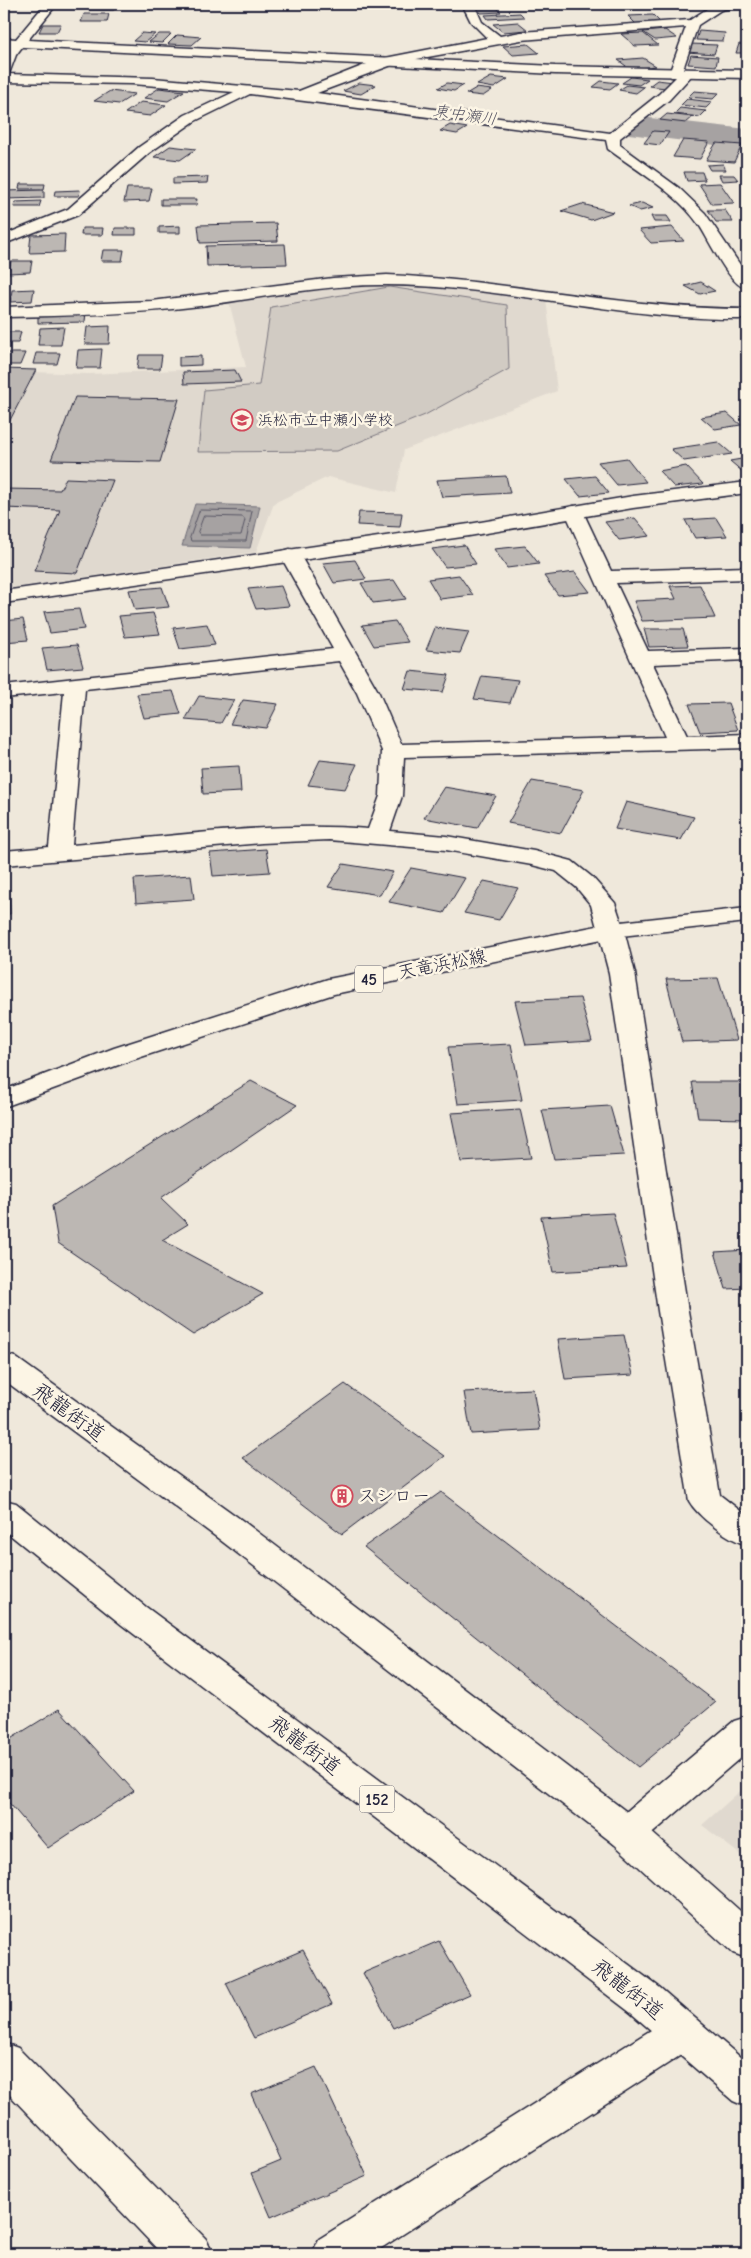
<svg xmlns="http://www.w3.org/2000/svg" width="751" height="2258" font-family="'Comic Neue','Klee One',sans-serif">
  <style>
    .built { fill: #e0d9cf }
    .green { fill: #d1cbc3; stroke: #7a767f }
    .water { fill: #a6a2a2; stroke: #716f79 }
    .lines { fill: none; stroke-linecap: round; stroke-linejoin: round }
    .shore { stroke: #575564; stroke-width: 1 }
    .river { fill: #a6a2a2; fill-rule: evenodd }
    .building { fill: #bcb7b3; stroke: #22223b }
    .minor-casing { stroke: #22223b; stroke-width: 3 }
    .tertiary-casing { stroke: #22223b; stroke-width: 3 }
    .primary-casing { stroke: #22223b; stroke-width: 3 }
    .trunk-casing { stroke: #22223b; stroke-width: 3 }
    .minor { fill: #fcf5e5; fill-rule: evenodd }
    .tertiary { fill: #fcf5e5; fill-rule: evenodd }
    .primary { fill: #fcf5e5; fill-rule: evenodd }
    .trunk { fill: #fcf5e5; fill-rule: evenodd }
    .labels { text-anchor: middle; stroke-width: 5; stroke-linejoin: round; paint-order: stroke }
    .far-poi-label { font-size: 15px; fill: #22223b; stroke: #fcf5e5; text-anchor: start }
    .far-water-label { font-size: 16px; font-style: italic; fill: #575564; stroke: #fcf5e5 }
    .shield { fill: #fcf5e5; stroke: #63616e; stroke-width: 1 }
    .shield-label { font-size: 16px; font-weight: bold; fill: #22223b }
    .street-label { font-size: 18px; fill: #22223b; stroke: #fcf5e5 }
    .poi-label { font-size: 18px; fill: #22223b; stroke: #fcf5e5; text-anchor: start }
    .near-street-label { font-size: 21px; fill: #22223b; stroke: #fcf5e5 }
  </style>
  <rect width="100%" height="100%" fill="#efe8db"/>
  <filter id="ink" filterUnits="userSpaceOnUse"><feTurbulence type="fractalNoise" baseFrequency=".02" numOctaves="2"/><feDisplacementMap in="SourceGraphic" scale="10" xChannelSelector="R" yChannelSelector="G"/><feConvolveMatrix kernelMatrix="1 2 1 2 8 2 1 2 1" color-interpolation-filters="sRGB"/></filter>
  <g filter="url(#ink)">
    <path class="built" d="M400 285 465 287 546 299 557 391 404 450 396 493 328 477 274 503 256 552 4 589V371L89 374 246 367 229 302 350 286Z
      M747 1785V1860L702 1825Z"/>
    <path class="green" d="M389 287 507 305 509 369 425 415 337 451 198 452 204 390 259 385 271 307Z"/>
    <path class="water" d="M195 504 260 506 250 548 182 546Z"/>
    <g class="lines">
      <path class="shore" d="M200 510 252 511 246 541H191L190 538Z
        M204 516 243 517 245 520 241 535H200L198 532Z"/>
      <path class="river" d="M641 117 747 129V149L629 134 624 127 629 120Z"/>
    </g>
    <path class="building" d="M90 4H116L114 10H88Z
      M495 6 501 12 481 13 476 7Z
      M520 13 524 17 488 19 485 15Z
      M84 14H109L107 22H81Z
      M653 15 661 23 636 24 628 16Z
      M518 22 528 30 503 32 493 24Z
      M43 24H61L57 32H39Z
      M665 30 677 38 655 40 643 32Z
      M699 31 725 33 723 41 696 40Z
      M142 33 155 34 145 42 133 41Z
      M643 33 658 45 635 46 621 34Z
      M159 34H171L162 43 149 42Z
      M177 35 201 37 192 45 168 44Z
      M528 44 539 53 513 55 503 46Z
      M690 44 717 45 714 54 687 52Z
      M739 44 747 45V53H736Z
      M691 55 718 57 716 66 688 64Z
      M643 58 656 66 630 69 618 60Z
      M491 77 508 79 494 88 477 85Z
      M631 77 648 79 639 85 622 83Z
      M657 80 674 82 665 88 649 86Z
      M601 81 618 83 610 89 593 87Z
      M359 83 376 85 361 94 343 91Z
      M447 83 464 85 454 91 438 88Z
      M627 85 644 87 636 93 619 90Z
      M159 88 184 91 168 101 144 98Z
      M476 88 492 90 483 96 466 94Z
      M110 91 135 94 119 104 94 101Z
      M694 91 719 93 713 99 688 97Z
      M687 99 712 102 706 108 681 105Z
      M141 102 166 105 150 116 125 113Z
      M680 108 706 111 700 117 674 114Z
      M667 114 693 117 686 123 660 120Z
      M450 125 467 128 457 134 440 131Z
      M653 131 669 132 660 145 644 143Z
      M683 140 709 142 700 159 673 157Z
      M716 143 742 145 734 162 706 160Z
      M170 146 196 149 180 160 154 157Z
      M723 164 726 170H710L707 165Z
      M684 172H702L705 180 687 181Z
      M719 175H734L738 180 722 181Z
      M208 177 207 183 173 184V178Z
      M720 183 734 203 712 204 699 184Z
      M20 184H45L44 189H19Z
      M127 188H152L149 201 124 202Z
      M44 190V198L4 199V191Z
      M80 190 79 196H54L55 191Z
      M161 199H197L196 205H161Z
      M41 201 39 207H14L15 202Z
      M642 203 653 208 640 211 629 206Z
      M582 204 613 212 591 220 561 211Z
      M708 210H725L733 222H716Z
      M651 216H667L671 222H654Z
      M276 223 278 241 200 243 198 225Z
      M180 226V233H159V227Z
      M672 227 684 241 651 243 639 230Z
      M82 228H103L102 235H81Z
      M115 228H136V235H114Z
      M65 234 64 252 29 253 31 235Z
      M285 244 287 264 207 266 206 246Z
      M103 250H124L122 261H101Z
      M11 261H32L30 272 8 273Z
      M701 282 715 291 700 294 685 286Z
      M34 289 32 301 10 302 12 290Z
      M86 312 85 322 38 323V313Z
      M110 326 109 344H85L87 327Z
      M64 327 61 345H38L40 328Z
      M4 332H21L18 343H4Z
      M102 349 100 368H76L78 350Z
      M4 353H25L20 365H4Z
      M36 353H60L57 364H33Z
      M139 355H162L160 369H137Z
      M201 356V365L179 366V357Z
      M4 369 36 370 8 424H4Z
      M235 370 241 382 184 384 183 372Z
      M75 397 179 399 160 462 51 460Z
      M727 413 741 425 715 429 701 417Z
      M718 442 732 454 684 461 671 449Z
      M627 458 646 482 617 485 598 462Z
      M747 458V473H744L730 461Z
      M686 466 703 484 674 487 659 471Z
      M506 476 510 493 442 497 437 480Z
      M595 476 609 493 580 496 566 479Z
      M66 478 113 480 77 573 34 571 60 510 4 508V489L60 490Z
      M359 512 402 513 400 527 357 525Z
      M635 518 650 536 619 540 605 522Z
      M716 518 727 536 695 538 685 520Z
      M464 545 476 564 445 567 432 549Z
      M525 546 539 564 507 568 494 549Z
      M355 560 366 579 334 583 323 563Z
      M575 572 590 592 558 595 544 576Z
      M459 575 473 595 440 599 428 579Z
      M394 580 406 599 373 603 361 583Z
      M700 585 715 618 642 621 634 601 676 599 670 586Z
      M281 586 289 606 256 609 248 589Z
      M162 587 169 607 135 610 129 590Z
      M79 609 84 629 50 633 44 612Z
      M153 613 160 634 125 637 119 616Z
      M23 619 28 640 4 642V621Z
      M395 621 408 642 374 646 362 625Z
      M207 624 215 645 180 649 173 628Z
      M435 628 469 632 460 653 426 650Z
      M644 629H683L688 646 649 647Z
      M77 645 83 667 47 670 42 648Z
      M410 671 449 675 443 692 404 689Z
      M482 676 518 680 510 703 474 699Z
      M173 691 181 714 144 718 137 694Z
      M199 696 234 700 221 723 185 720Z
      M243 700 278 704 266 728 230 724Z
      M728 703 738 730 700 732 689 704Z
      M320 760 357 764 345 789 308 785Z
      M239 766 241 792 203 794 201 768Z
      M532 781 584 790 561 833 508 823Z
      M444 787 496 796 477 828 424 818Z
      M626 802 694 817 681 840 615 829Z
      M266 849 270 872 213 876 210 853Z
      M343 864 393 872 380 895 328 887Z
      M411 868 465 878 444 913 389 902Z
      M191 875 194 899 136 903 134 879Z
      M484 881 518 888 499 920 464 913Z
      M9 890 10 914H4V891Z
      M718 978 737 1040 682 1042 666 979Z
      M580 998 592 1041 526 1045 515 1001Z
      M511 1044 522 1100 458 1104 448 1047Z
      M251 1081 297 1105 161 1198 188 1224 162 1240 263 1294 193 1335 58 1243 52 1206Z
      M692 1082H743L747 1119 698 1118Z
      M610 1106 624 1155 554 1159 542 1110Z
      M520 1109 531 1158 461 1162 451 1113Z
      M613 1213 627 1268 553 1272 541 1217Z
      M747 1250V1288L726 1289 715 1252Z
      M624 1335 633 1375 565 1379 558 1339Z
      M345 1384 445 1456 342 1534 243 1458Z
      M533 1389 540 1430 471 1434 464 1392Z
      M441 1492 716 1702 638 1767 364 1547Z
      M59 1709 134 1791 48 1848 4 1797V1743Z
      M439 1941 470 1994 393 2028 363 1973Z
      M303 1950 332 2004 254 2038 226 1983Z
      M316 2067 367 2176 271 2217 252 2173 281 2161 251 2094Z"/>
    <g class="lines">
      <g class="minor-casing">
        <path id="minor" d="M462 4H474L482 22 500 36 521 32 690 20 713 5 739 4 737 6 721 10 698 25 682 72 687 70 693 74 669 100 620 138V145L679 188 705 213 747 275V289C729 285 710 241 699 225 677 193 639 172 608 149L606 140 250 94 195 121 149 153 78 215 4 244V235L68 209 139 147 185 115 234 92 132 84 4 82C4 67 0 44 19 39L25 43 16 55 10 71 6 74 153 78 299 91 380 59 487 38 471 22ZM686 27 669 74 671 77H676L659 94 610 133 317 93 400 62 521 40Z
          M387 275C508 280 626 309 747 309V319C626 321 508 286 387 285 324 284 262 298 200 306 135 314 69 316 4 317V307L152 301 333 278Z
          M574 506 581 508 583 512 611 571 747 567V579L616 583 648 651 747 648V660L653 664 687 736 747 734V748L404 757 402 796 390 831 446 836 534 851 572 861 592 877 615 903 624 930 635 973 688 1311 720 1495 747 1516V1545C729 1540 698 1517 689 1501L658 1311 609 973 591 905 576 887 556 871 532 865 446 850 329 840 262 843 4 865V851L49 847 64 692 4 698V686L333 649 280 555 283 551 290 549 297 551 300 555 379 693 401 744 665 737 565 512 567 508ZM339 661 357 693 382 751 380 796 368 829C271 821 169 837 72 845L85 689Z
          M747 1717V1752L640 1844 627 1849 614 1844 608 1833 614 1822 734 1721Z
          M681 2015 695 2020 701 2033 695 2046 372 2254H312L319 2239 667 2020Z
          M4 2043 18 2048 206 2239 213 2254H162L4 2089Z"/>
      </g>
      <g class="tertiary-casing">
        <path id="tertiary" d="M45 4H57L28 40 555 66 747 70V78L555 74 4 46V38L16 39Z
          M747 482V493L633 508 469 536 4 603V591L469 524 633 496Z"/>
      </g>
      <g class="primary-casing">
        <path id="primary" d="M747 908V922L612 937 334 994 132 1060 4 1107V1090L114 1048 328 979 612 923Z"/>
      </g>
      <g class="trunk-casing">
        <path id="trunk" d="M4 1354 15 1357 243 1521 640 1822 747 1917V1958L733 1953 614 1844 219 1539 4 1380Z
          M4 1500 16 1503 146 1607 659 1987 747 2063V2107L733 2101 631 2013 122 1625 4 1530Z"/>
      </g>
      <use href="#minor" class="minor"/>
      <use href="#tertiary" class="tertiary"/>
      <use href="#primary" class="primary"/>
      <use href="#trunk" class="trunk"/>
    </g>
  </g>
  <defs>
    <g id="school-ring" transform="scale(1.125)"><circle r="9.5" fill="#fcf5e5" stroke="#d1495b" stroke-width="1.5"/><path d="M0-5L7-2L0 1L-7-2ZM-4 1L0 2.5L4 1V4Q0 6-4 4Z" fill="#d1495b"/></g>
    <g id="building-ring" transform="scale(1.125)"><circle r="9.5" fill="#fcf5e5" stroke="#d1495b" stroke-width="1.5"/><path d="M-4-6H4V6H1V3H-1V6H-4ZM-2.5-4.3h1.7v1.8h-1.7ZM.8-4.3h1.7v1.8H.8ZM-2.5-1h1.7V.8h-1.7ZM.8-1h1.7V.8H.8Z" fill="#d1495b"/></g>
  </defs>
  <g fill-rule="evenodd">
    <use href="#school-ring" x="242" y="420"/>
    <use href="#building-ring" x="342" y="1496"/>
  </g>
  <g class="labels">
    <g class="far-poi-label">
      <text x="258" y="425">浜松市立中瀬小学校</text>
    </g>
    <g class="far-water-label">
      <text transform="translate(465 114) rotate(8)" y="6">東中瀬川</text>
    </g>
    <g class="shield">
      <rect x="355" y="965.5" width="28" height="27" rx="4"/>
      <rect x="359.5" y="1785.5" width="35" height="27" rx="4"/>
    </g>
    <g class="shield-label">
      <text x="369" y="985">45</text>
      <text x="377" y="1805">152</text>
    </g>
    <g class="street-label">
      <text transform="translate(442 964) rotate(-11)" y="6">天竜浜松線</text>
    </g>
    <g class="poi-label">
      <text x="358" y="1502">スシロー</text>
    </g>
    <g class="near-street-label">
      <text transform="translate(69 1412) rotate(36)" y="7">飛龍街道</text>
      <text transform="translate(305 1745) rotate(37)" y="7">飛龍街道</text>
      <text transform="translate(628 1989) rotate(38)" y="7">飛龍街道</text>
    </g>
  </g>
  <rect width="751" height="2258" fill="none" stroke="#fcf5e5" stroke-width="20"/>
  <rect x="10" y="10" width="731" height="2238" fill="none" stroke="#22223b" stroke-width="2" filter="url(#ink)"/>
</svg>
